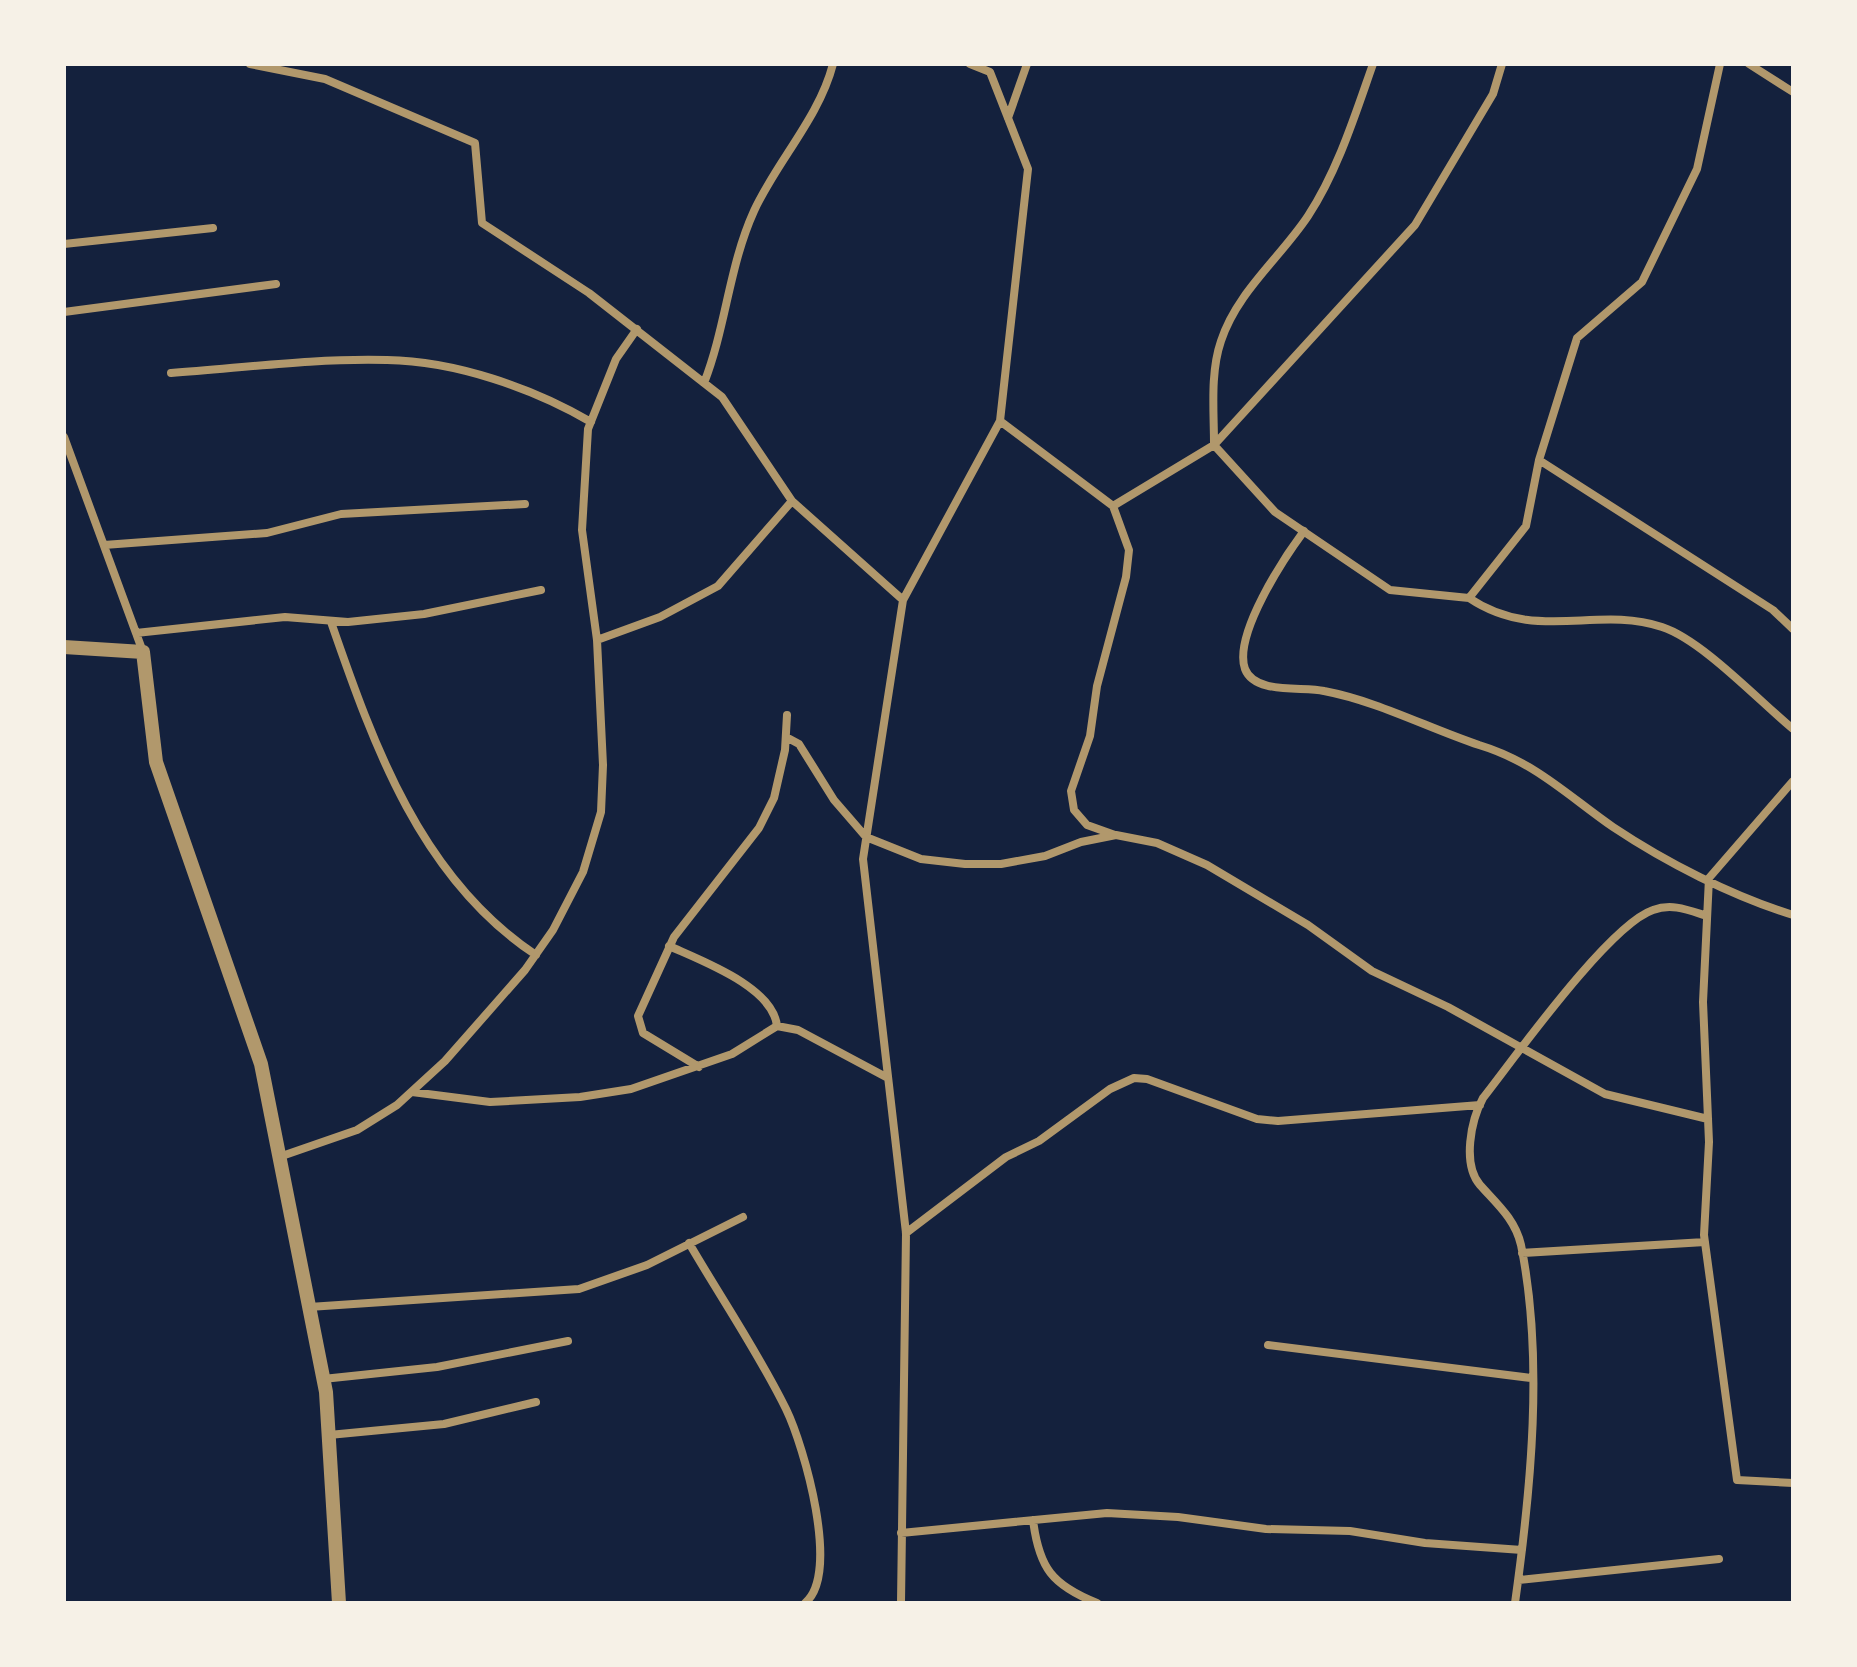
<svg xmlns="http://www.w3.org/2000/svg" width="1857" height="1667" font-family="Montserrat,sans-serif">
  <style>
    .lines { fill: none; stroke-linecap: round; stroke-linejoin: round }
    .minor { stroke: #b1986c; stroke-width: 8 }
    .tertiary { stroke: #b1986c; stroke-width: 14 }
  </style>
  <rect width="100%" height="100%" fill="#14213d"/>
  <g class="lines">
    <path class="minor" d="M250 64 325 79 475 143 482 223 589 293 722 397 792 501 903 600
      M970 64 990 72 1028 169 1000 421 1113 506 1214 445 1275 512 1390 590 1469 598 1526 526 1539 460 1773 610 1793 629
      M1749 64 1793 92
      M1008 118 1027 64
      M64 244 213 228
      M64 312 276 284
      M171 373C242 368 315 358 387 360 455 361 533 388 591 422
      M704 383C726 327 729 266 754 211 777 161 819 118 833 64
      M64 437 143 652
      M1214 444C1214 411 1210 373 1221 341 1237 292 1280 258 1308 216 1338 170 1355 115 1373 64
      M1214 445 1415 225 1493 94 1502 64
      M1539 460 1577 338 1642 282 1697 169 1720 64
      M1113 506 1129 550 1126 577 1097 686 1090 736 1071 791 1074 810 1087 825 1115 835
      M1304 531C1284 558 1233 635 1245 669 1255 695 1303 686 1324 691 1377 701 1428 728 1479 745 1535 762 1567 795 1613 827 1667 863 1732 896 1793 915
      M104 545 267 533 341 514 525 504
      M1469 598C1536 643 1596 605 1662 627 1702 640 1759 701 1793 729
      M331 622C374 746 421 879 536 955
      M136 633 285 617 348 622 424 614 541 590
      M597 640 660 617 718 586 792 501
      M786 737 799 744 834 800 866 837 921 859 965 864H1001L1045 856 1081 842 1116 835 1157 843 1207 865 1308 925 1372 971 1448 1007 1605 1094 1708 1119
      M1793 781 1709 878 1703 1002 1709 1142 1704 1235 1737 1480 1793 1483
      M669 946C702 961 773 987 777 1026
      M699 1067 643 1033 638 1016 674 937 759 828 774 798 785 750 787 715
      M412 1092 490 1102 580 1097 631 1089 732 1054 777 1026 798 1030 886 1077
      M279 1157 357 1130 397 1105 445 1061 525 970 553 930 583 872 601 812 603 765 597 640 582 530 588 429 616 359 637 329
      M906 1233 1006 1157 1039 1141 1110 1089 1134 1078 1147 1079 1257 1119 1278 1121 1480 1105
      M689 1243C721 1298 758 1352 786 1409 804 1446 841 1574 805 1603
      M1522 1253 1705 1242
      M309 1307 579 1289 647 1265 743 1217
      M1268 1345 1531 1378
      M323 1379 437 1367 568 1341
      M329 1435 444 1424 536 1402
      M1033 1520C1039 1568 1052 1585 1097 1603
      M901 1533 1107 1513 1178 1517 1266 1529 1350 1531 1425 1543 1522 1550
      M1519 1580 1719 1559
      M901 1603 906 1233 863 859 903 600 1000 421
      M1515 1603C1531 1489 1544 1358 1521 1245 1515 1219 1497 1204 1480 1185 1462 1164 1471 1120 1483 1098 1516 1056 1609 925 1653 910 1672 903 1688 910 1707 916"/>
    <path class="tertiary" d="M64 647 143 652 156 762 261 1064 326 1392 339 1603"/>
  </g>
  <rect width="1857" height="1667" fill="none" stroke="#f6f1e7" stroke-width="132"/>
</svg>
